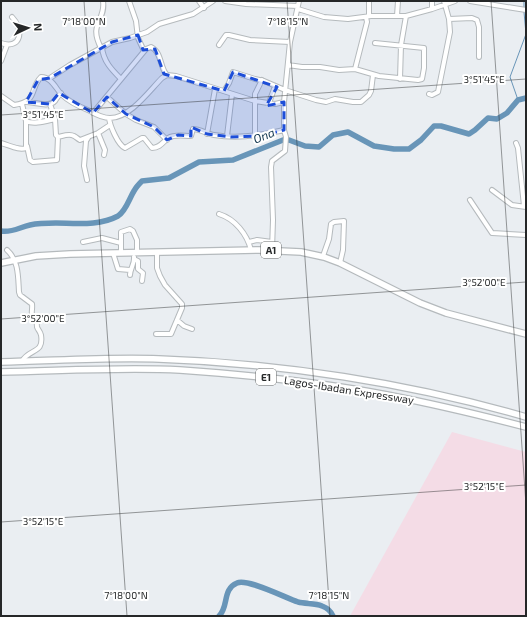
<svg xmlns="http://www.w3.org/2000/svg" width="527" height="617" font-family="'Exo 2',sans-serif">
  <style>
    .industrial { fill: #f4dce6 }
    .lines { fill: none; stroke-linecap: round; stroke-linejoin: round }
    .stream { stroke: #6895b8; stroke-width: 1 }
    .river { stroke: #6895b8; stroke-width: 5.5 }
    .minor-casing { stroke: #b5babd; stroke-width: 6 }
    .highway-casing { stroke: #b5babd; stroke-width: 8 }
    .minor { stroke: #fff; stroke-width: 4 }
    .highway { stroke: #fff; stroke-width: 5.5 }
    .marked { fill: #1d4ed8; fill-opacity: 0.2; stroke: #1d4ed8; stroke-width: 3; stroke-dasharray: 8 5; stroke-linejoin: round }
    .ticks { fill: none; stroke: #252728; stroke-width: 1; stroke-opacity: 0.45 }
    .labels { text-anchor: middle; stroke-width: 4; stroke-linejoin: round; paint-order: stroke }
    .shield { fill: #fff; stroke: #666868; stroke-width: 1 }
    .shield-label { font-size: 10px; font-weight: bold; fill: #252728 }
    .street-label { font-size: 11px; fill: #252728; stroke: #fff }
    .water-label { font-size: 12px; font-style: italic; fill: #11364f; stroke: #fff }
    .ticks-label { font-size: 10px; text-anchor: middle; fill: #252728; stroke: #fff; stroke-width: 4; stroke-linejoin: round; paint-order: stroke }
  </style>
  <rect width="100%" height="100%" fill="#eaeef2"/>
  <path class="industrial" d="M452 432 526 452V616H350Z"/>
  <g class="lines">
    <path class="stream" d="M524 1V8
      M518 100 510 77 526 34 524 12"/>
    <path class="river" d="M1 231C12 233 20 227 30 225 59 219 92 230 118 216 126 211 129 199 134 191 136 187 139 184 142 181L169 178 199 162 233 160 283 140H289L305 146 319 147 333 135 348 132 374 146 394 149H409L421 140 434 126H441L469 134 475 130 488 118 497 119 507 113 518 100 526 98
      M219 616C229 607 222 589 237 583 247 578 286 598 298 602 306 604 315 603 322 606 327 608 331 611 333 616"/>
    <g class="minor-casing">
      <path id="minor" d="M129 1 136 21 138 38 144 51
        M199 1 204 8
        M225 1 246 4 298 6
        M432 1V9
        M470 1 526 10
        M298 9 324 17 348 19 371 16H406L432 9 455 1
        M369 16V1
        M397 16 398 1
        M449 19 472 18 477 20 479 27V57
        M1 43C22 50 24 29 12 17
        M219 45 226 35H229L250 40 290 42
        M102 47C103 61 112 70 121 79
        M101 48C88 23 106 21 103 1
        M1 61 7 45
        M288 65 302 67H320L339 70 355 69 379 76 418 80 422 79 424 68V48L375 43
        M355 69 367 22 366 17
        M50 78 70 65 112 42 130 38 147 32 159 24 193 14 213 1
        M400 79 401 45 406 16
        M224 91 229 83 233 72 255 79 264 81 285 90 316 100 326 102 335 99 353 102H361L369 95 371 91 373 75
        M429 94 432 95 438 92 450 32 449 19 444 1
        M1 96 14 105C39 101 29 89 41 77 51 77 55 87 61 94 69 102 80 107 90 111 95 114 104 118 110 118 130 118 149 91 162 78L167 75 176 76 255 101 275 104 284 102 290 42 299 1
        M107 97 126 114 136 120 154 127 167 140
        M26 102C34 102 49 108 55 101 57 98 58 96 61 93
        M269 103 274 89 277 87
        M93 113 146 49 151 47C162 52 160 69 167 75
        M109 118C110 126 118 145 125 148L142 138H144L152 148C160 148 163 142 168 138 175 134 183 136 191 136L193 129C200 129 207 134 214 135 238 139 260 136 284 130L286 137 285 151 272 161 271 167 273 220 272 250
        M26 121C34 125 46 121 55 119
        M284 130V102
        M98 133 105 150 104 155
        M207 134 215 89
        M227 136 232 94
        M255 136V94L262 80
        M58 137C63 136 69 133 74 136 76 137 78 139 80 140L98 133 110 125
        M1 143C9 145 19 151 26 148V121L22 104
        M516 143 518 148 524 206
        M27 146 30 160 33 162 57 160 58 137 56 135 55 119 50 104
        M87 180 84 166 86 141 88 138
        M492 190 512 205 526 207
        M470 200 492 233 526 235
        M219 214C235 219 247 234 251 250
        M83 242 102 238 121 243
        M249 242 257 240 272 242
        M7 250C19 261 18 277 19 292L20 295 32 304C33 311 29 315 36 320 37 322 37 324 37 327 38 330 40 331 41 335 44 354 30 348 22 361
        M113 253 118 269 130 270
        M121 253V232L130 229 133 231 137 240V252
        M323 256 329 239 331 224 334 222 344 221 343 250 340 263
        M134 259 138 261V269L143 273 142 281
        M130 275C130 269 135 263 134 257
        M177 320 184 326 192 329
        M156 334H171L182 308V304L165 285 160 276 157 268V252"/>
    </g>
    <g class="highway-casing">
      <path id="highway" d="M1 263 36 256 70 254 259 250 301 252 324 257 340 263 420 303 446 313 526 334
        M1 362C53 361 106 357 159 359 280 363 409 383 526 417
        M1 372C60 371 120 367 180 370 249 375 319 382 387 395 434 404 480 415 526 427"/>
    </g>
    <use href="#minor" class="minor"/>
    <use href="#highway" class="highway"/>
  </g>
  <path class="marked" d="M138 35 143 50 155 49 164 74 224 91 233 72 277 87 266 106 284 102V130L261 136 231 137 207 134 191 127V136L178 135 167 140 154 127 126 114 107 97 93 113 59 93 50 104 26 102 38 80 50 78 112 42Z"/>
  <path class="ticks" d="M84 1 127 616M287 1 330 616M491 1 526 505M1 115 526 79M1 319 526 282M1 522 526 485"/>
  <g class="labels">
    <g class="shield">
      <rect x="261" y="242" width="20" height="16" rx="3"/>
      <rect x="256" y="369" width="20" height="16" rx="3"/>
    </g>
    <g class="shield-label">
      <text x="271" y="254">A1</text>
      <text x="266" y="381">E1</text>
    </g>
    <g class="street-label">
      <text transform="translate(349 390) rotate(9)" y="4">Lagos-Ibadan Expressway</text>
    </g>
    <g class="water-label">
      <text transform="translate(264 136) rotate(-21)" y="4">Ona</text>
    </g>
  </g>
  <g class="ticks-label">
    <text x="84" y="25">7°18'00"N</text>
    <text x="288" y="25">7°18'15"N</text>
    <text x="484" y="83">3°51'45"E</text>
    <text x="43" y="118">3°51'45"E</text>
    <text x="484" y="286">3°52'00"E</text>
    <text x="43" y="322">3°52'00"E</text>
    <text x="484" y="490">3°52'15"E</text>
    <text x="43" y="525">3°52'15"E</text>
    <text x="126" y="599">7°18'00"N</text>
    <text x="329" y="599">7°18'15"N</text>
  </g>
  <rect width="527" height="617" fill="none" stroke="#252728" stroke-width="4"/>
  <g transform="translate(28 28) rotate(86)" stroke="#ffffff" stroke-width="3" paint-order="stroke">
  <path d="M0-3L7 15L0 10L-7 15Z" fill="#252728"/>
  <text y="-6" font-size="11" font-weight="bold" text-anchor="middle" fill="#252728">N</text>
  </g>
</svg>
